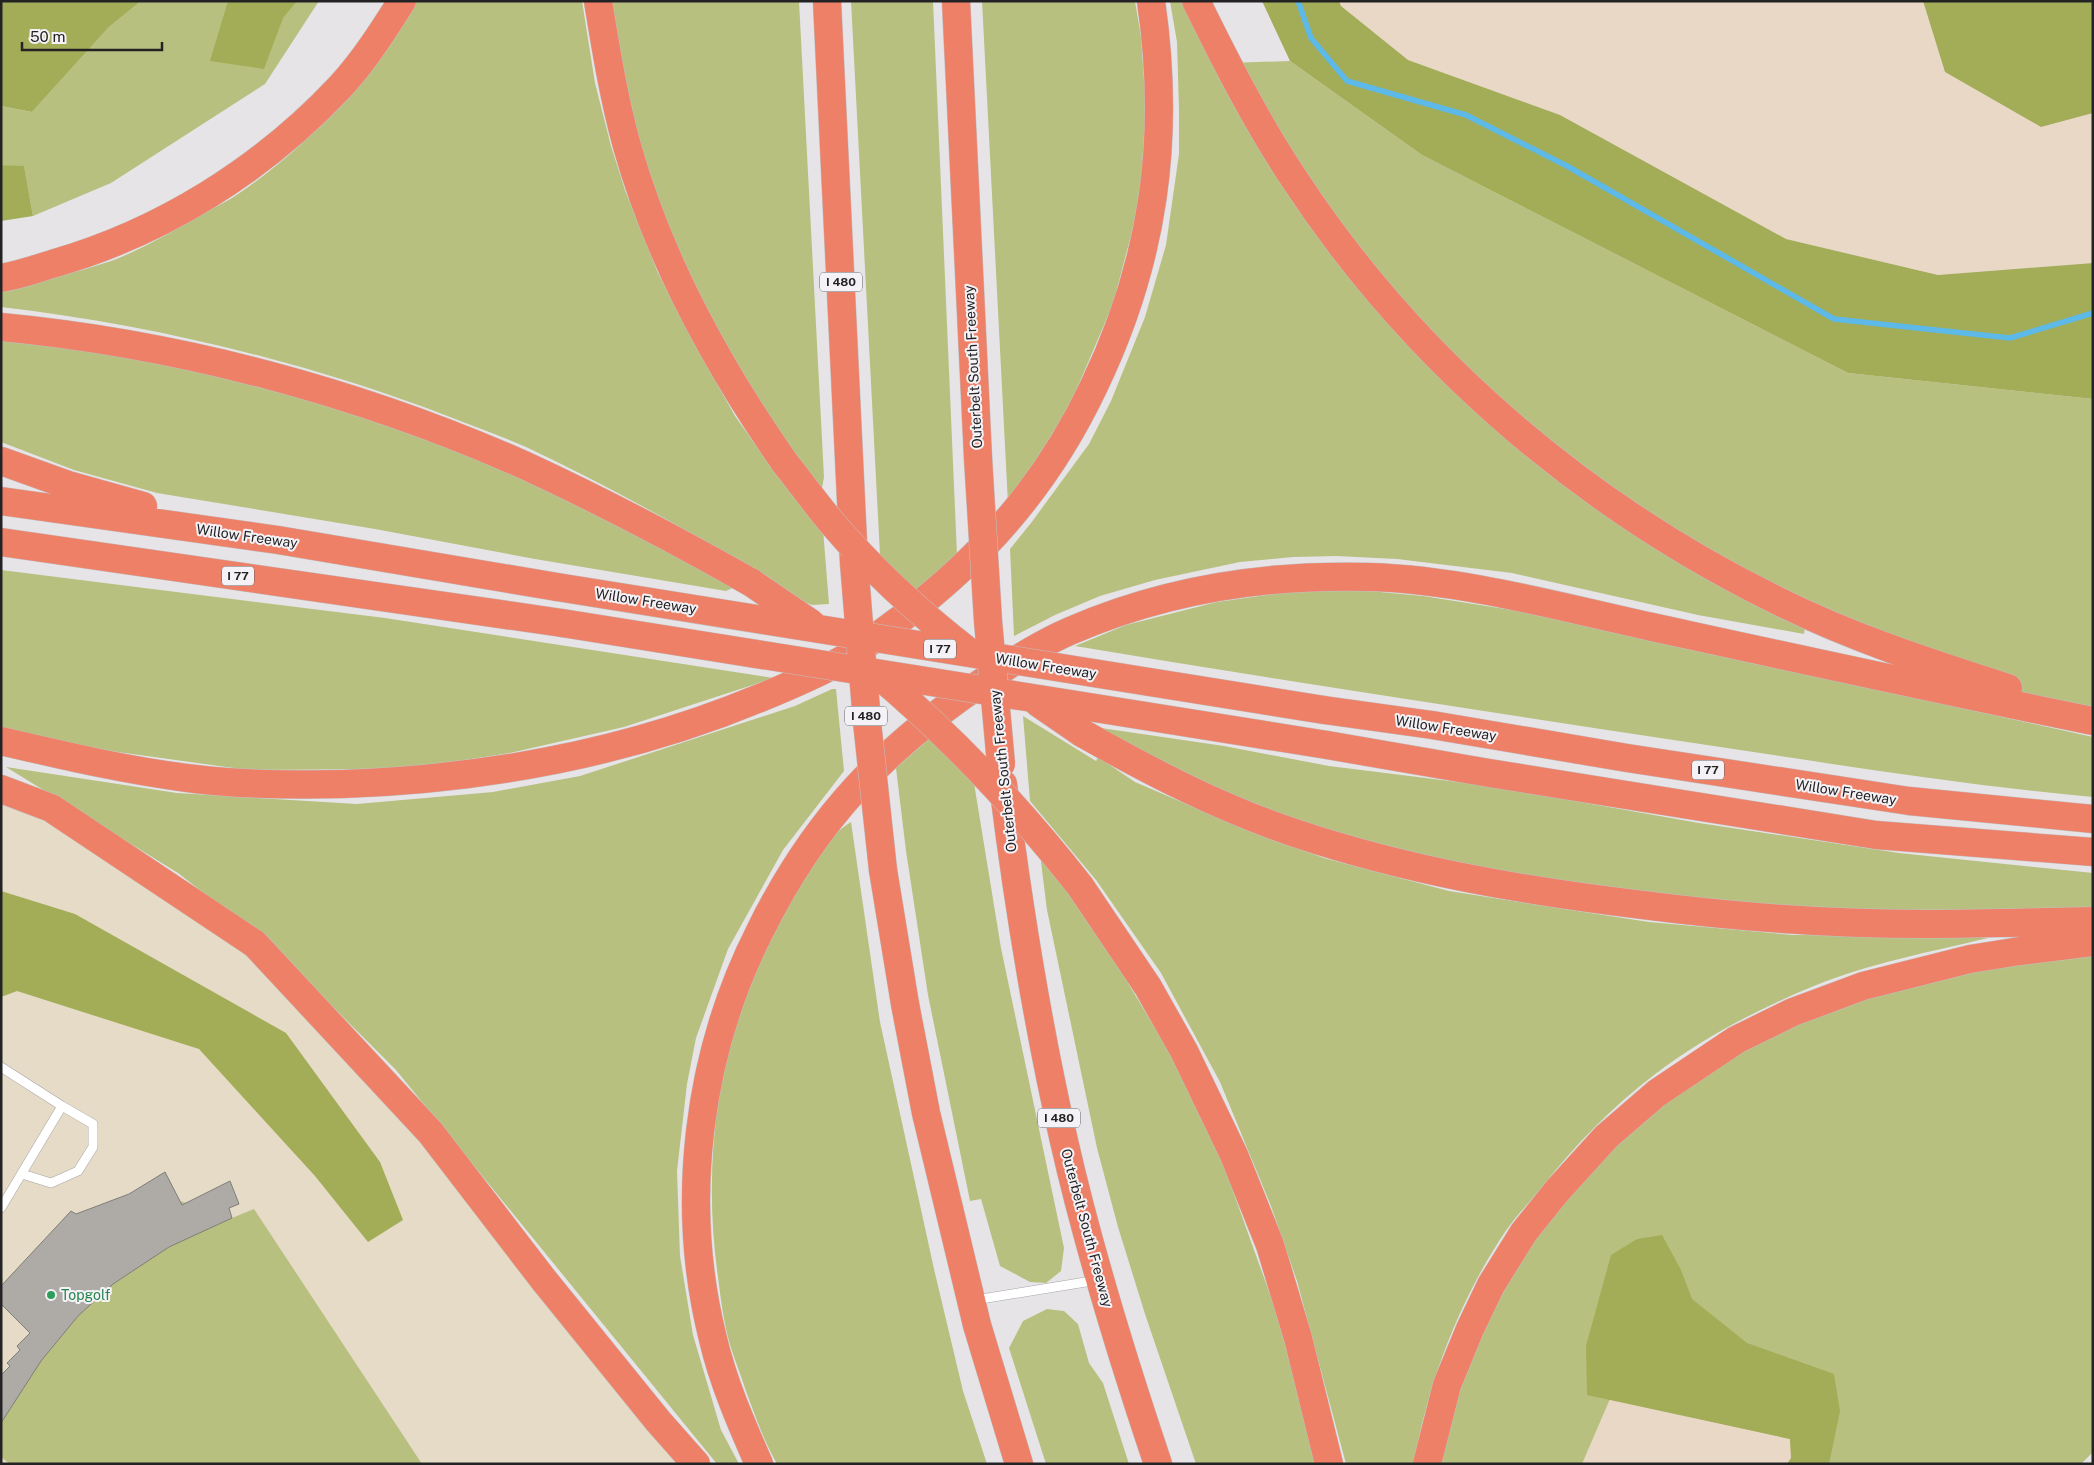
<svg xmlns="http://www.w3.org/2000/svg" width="2094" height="1465" font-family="'Public Sans',sans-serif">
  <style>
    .commercial { fill: #e5dbc6 }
    .industrial { fill: #ead8c7 }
    .green { fill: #b8c07f }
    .forest { fill: #a3ac56 }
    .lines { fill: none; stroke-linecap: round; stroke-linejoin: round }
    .stream { stroke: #5db9e8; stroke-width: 5.5 }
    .building { fill: #aeaba7; stroke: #807e7a }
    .lane-casing { stroke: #a6a4a8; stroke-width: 10 }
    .highway-casing { stroke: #c2c1c2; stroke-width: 29 }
    .lane { stroke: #fff; stroke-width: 9 }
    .highway { stroke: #ef8068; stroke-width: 28 }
    .highway-bridge-casing { stroke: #c2c1c2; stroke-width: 29; stroke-linecap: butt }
    .highway-bridge { stroke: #ef8068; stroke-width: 28 }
    .leisure-dot { fill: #2e9e5b; stroke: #f4f2f6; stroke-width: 2 }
    .labels { text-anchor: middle; stroke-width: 4; stroke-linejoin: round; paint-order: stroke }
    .shield { fill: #f4f2f6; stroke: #626163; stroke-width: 1 }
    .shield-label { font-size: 12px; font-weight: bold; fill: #242324 }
    .street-label { font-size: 14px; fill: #242324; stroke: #f4f2f6 }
    .leisure-label { font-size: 14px; fill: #27864d; stroke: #f4f2f6; text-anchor: start }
  </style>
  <rect width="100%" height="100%" fill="#e7e4e8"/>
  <path class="commercial" d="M1 789 255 944 696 1464H1Z"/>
  <path class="industrial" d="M1339 1H1923L1945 72 2041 127 2093 113V263L1938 275 1786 239 1560 115 1408 60 1341 6Z
    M1610 1399 1790 1439 1792 1464H1582Z"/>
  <path class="green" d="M141 1H319L265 84 111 183 33 216 24 167 1 165V106L32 112 109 27Z
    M417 1H582L595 83 611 146 625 190 658 273 702 357 735 416 769 464 823 529 829 604 812 605 799 600 753 567 751 569 729 554C662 517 595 479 526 447 501 436 475 427 450 417 306 362 155 325 1 307V289C38 282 75 273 111 261 138 251 164 236 189 222 205 212 223 204 238 194 312 144 371 77 417 1Z
    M608 1H799L824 477 822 488 788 449 695 293 668 232 640 152Z
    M851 1H933L957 555 915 590 880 555Z
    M982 1H1135L1141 37 1146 107 1140 201 1113 304 1069 407 1008 504Z
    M1170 1H1185L1442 373 1805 626 1804 634 1698 615 1512 573 1397 559 1336 556 1293 557 1240 562 1155 580 1100 596 1055 615 1014 636 1010 549 1031 523 1089 444 1111 401 1145 317 1166 245 1179 154V110L1177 42Z
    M1290 61 1422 155 1848 373 2093 399V715L1959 672 1664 539 1397 313 1227 63Z
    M1 339 108 349 291 391 423 436 572 500 737 586 726 591 535 559 375 529 157 493 74 470 1 442Z
    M1 570 385 618 774 678 624 727 510 753 432 765 380 769 248 770 96 749 1 727Z
    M1358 590 1423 596 1543 615 2093 737V797C1950 784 1809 760 1667 739 1470 709 1272 679 1075 646L1126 625 1217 602 1296 591Z
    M832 689H836L844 771 783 850 728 949 696 1038 687 1084 677 1171 680 1256 693 1335 721 1430 739 1464H717L396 1070 275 949 178 873 6 767 177 793 357 804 493 792 580 776 795 706Z
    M1023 716 1096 761 1098 757 1135 782 1254 833 1324 858 1449 891 1649 922 1793 935 1963 936 1988 938C1930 952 1870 963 1814 986 1758 1009 1702 1038 1654 1075 1612 1107 1575 1145 1542 1187 1530 1202 1516 1216 1505 1232 1459 1301 1428 1382 1414 1464H1346L1297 1281 1271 1206 1220 1082 1161 973 1096 880 1030 801Z
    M1101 728 1224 746 1329 766 1490 786 1699 823 1899 853 2093 873V909L1858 913 1700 900 1485 870 1305 828 1150 760Z
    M930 738 974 783 1001 948 1064 1248 1061 1271 1046 1283 1030 1282 1000 1266 981 1199 970 1201 928 995 906 851 896 768Z
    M851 822 880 1022 934 1269 963 1391 987 1464H777C764 1441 756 1418 747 1394 742 1379 736 1363 731 1348 724 1325 721 1301 718 1277 700 1152 721 1014 786 904 802 878 824 838 851 822Z
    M1040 854 1107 948 1182 1073 1220 1155 1277 1314 1318 1464H1196L1145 1314 1118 1227 1097 1148 1047 910Z
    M2093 942V1452L2081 1464H1792L1790 1439 1610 1399 1582 1464H1427L1470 1329 1606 1137 1793 1012Z
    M166 1174 179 1201 187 1203 230 1181 239 1204 229 1208 232 1218 254 1209 422 1464H10L1 1457V1375L10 1366 7 1363 20 1350 17 1346 30 1333 1 1304V1286L71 1211 79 1217 122 1199 156 1179 159 1175Z
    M1047 1309 1064 1311 1078 1324 1089 1363 1103 1383 1129 1464H1046L1009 1348 1023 1321Z"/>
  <path class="forest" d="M1 1H141L109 27 32 112 1 106Z
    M228 1H297L283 18 264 69 210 61Z
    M1262 1H1339L1341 6 1408 60 1560 115 1786 239 1938 275 2093 263V399L1848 373 1422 155 1290 61Z
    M1923 1H2093V113L2041 127 1945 72Z
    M1 165 24 166 33 216 1 221Z
    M1 891 75 914 286 1033 380 1162 403 1220 368 1242 315 1176 199 1049 17 991 1 997Z
    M1662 1235 1681 1270 1692 1299 1747 1343 1834 1374 1840 1411 1829 1464H1787L1791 1458 1790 1439 1587 1395 1586 1346 1611 1255 1637 1239Z"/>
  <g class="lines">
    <path class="stream" d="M1298 1 1311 38 1347 81 1466 115 1567 166 1834 319 2010 338 2093 313"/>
  </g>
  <path class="building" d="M165 1172 182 1205 230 1181 239 1204 229 1208 232 1218 169 1247 113 1284 78 1316 41 1361 1 1423V1375L10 1366 7 1363 20 1350 17 1346 30 1333 1 1304V1286L71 1211 76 1214 129 1194Z"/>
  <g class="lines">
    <g class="lane-casing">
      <path id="lane" d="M1 1067 62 1106 93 1124V1147L78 1171 51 1183 22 1174
        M1 1208 62 1106
        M975 1300 1098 1280"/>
    </g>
    <g class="highway-casing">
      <path id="highway" d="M598 1C606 50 614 99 627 146 659 260 718 367 785 463
        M827 1 854 563
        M956 1 978 458
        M1196 1C1226 62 1257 123 1295 180 1413 360 1583 505 1776 600 1850 637 1929 663 2008 688
        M1 278C19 275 36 269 52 264 161 233 262 170 340 87 364 61 383 31 402 1
        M1 327C180 344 359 392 524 465 602 501 678 541 752 583
        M1 461 68 485 143 506
        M1 501 278 540 557 587
        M1 542 562 623
        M1324 710 1432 725 1627 758 1909 801 2093 819
        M1082 733C1151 772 1220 808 1295 833 1408 871 1525 891 1643 905 1736 917 1831 924 1925 924 1981 924 2037 922 2093 921
        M1 741C65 756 129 771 195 779 243 785 294 785 343 784 485 779 628 753 760 698 787 687 816 675 842 660 863 648 883 632 902 618 987 554 1049 481 1094 386 1154 261 1171 138 1151 1
        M1327 745 1489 773 1876 835 2093 852
        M1003 784C1018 904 1037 1023 1064 1141 1089 1251 1122 1357 1158 1464
        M1 789 51 808 255 944 430 1132 543 1279 658 1421 696 1464
        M883 870 905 1004 926 1113 977 1325 1019 1464
        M1080 886 1148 987 1184 1051 1234 1155 1270 1245 1298 1338 1329 1464
        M759 1464C741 1423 723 1382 713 1339 679 1204 697 1055 760 931 815 819 886 745 990 677 1016 660 1042 643 1070 631 1164 590 1268 574 1370 577 1465 580 1560 607 1652 627 1799 659 1945 691 2093 721
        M1427 1464 1447 1385 1470 1329 1491 1285 1524 1232 1557 1191 1606 1137 1657 1093 1736 1040 1793 1012 1863 986 1970 959 2020 951 2093 942"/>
    </g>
    <use href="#lane" class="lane"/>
    <use href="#highway" class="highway"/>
    <g class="highway-bridge-casing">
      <path id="highway-bridge" d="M978 458 988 621 1001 764
        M785 463C801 483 816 504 832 523 873 571 919 613 968 651
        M854 563 867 722 883 870
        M752 583 812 624
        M557 587 1324 710
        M562 623 1327 745
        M876 673C952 737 1019 808 1080 886
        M1037 702 1082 733"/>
    </g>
    <use href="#highway-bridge" class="highway-bridge"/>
  </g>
  <circle class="leisure-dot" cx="51" cy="1295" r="5"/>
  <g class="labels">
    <g class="shield">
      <rect x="820" y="272.5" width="42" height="19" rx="4"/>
      <rect x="222" y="566.5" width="32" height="19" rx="4"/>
      <rect x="924" y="639.5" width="32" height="19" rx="4"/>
      <rect x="845" y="706.5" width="42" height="19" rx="4"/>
      <rect x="1692" y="760.5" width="32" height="19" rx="4"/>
      <rect x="1038" y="1108.5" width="42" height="19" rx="4"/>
    </g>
    <g class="shield-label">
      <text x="841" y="286">I 480</text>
      <text x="238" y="580">I 77</text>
      <text x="940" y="653">I 77</text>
      <text x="866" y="720">I 480</text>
      <text x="1708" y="774">I 77</text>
      <text x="1059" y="1122">I 480</text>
    </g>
    <g class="street-label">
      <text transform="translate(973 367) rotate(-93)" y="5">Outerbelt South Freeway</text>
      <text transform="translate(247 536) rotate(8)" y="5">Willow Freeway</text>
      <text transform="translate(646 601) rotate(9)" y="5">Willow Freeway</text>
      <text transform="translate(1046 666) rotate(9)" y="5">Willow Freeway</text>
      <text transform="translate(1446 728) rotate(9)" y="5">Willow Freeway</text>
      <text transform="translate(1003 771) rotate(-96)" y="5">Outerbelt South Freeway</text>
      <text transform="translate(1846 792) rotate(9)" y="5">Willow Freeway</text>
      <text transform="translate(1087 1228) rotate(75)" y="5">Outerbelt South Freeway</text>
    </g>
    <g class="leisure-label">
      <text x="61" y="1300">Topgolf</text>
    </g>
  </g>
  <rect width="2094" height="1465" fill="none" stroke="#242324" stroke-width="5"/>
  <path d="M22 42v8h140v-8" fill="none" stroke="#242324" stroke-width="2.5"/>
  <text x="30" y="42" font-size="15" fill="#242324" stroke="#f4f2f6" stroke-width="4" paint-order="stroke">50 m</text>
</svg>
